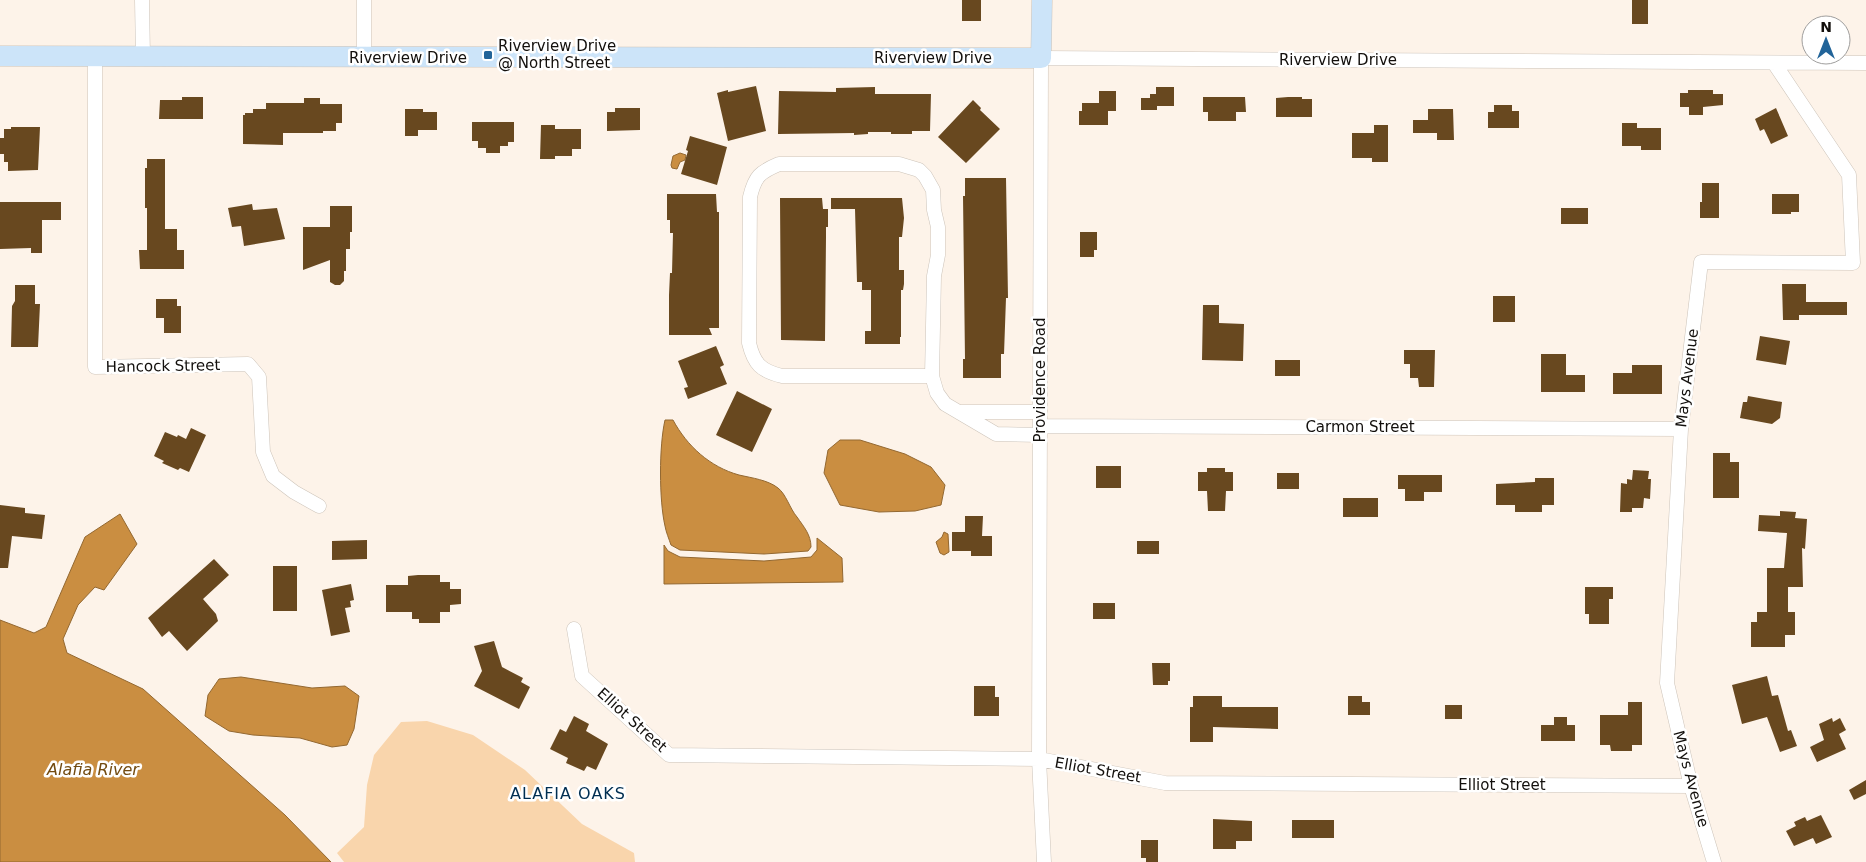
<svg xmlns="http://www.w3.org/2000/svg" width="1866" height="862" font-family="'DejaVu Sans',sans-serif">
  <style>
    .green { fill: #f9d5ac }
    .water { fill: #ca8e41; stroke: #936831 }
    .building { fill: #68481f }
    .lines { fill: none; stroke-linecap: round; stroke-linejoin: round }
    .street-casing { stroke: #cdc4ba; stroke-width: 15 }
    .secondary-casing { stroke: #cdc4ba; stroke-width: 21 }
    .street { stroke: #fff; stroke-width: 14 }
    .secondary { stroke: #cce4f9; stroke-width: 20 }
    .poi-dot { fill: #226499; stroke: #fff; stroke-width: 2 }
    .labels { text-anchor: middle; stroke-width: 5; stroke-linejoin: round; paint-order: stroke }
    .poi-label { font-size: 15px; fill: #120f0c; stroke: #fff; text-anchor: start }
    .street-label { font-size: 15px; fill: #120f0c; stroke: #fff }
    .water-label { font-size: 16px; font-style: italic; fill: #734b10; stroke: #fff }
    .neighbourhood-label { font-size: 16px; letter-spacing: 1px; fill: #002e51; stroke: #fff }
  </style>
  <rect width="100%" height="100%" fill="#fdf3e9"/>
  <path class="green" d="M427 721 473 735 525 770 582 824 634 853 635 862H344L337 853 364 827 367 785 374 755 401 722Z"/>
  <path class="water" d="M680 153 686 155 685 160 680 162 677 169 672 168 671 165 673 156Z
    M665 420H673C687 446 710 467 739 475 752 478 768 480 778 488 786 494 790 509 797 517 804 527 811 535 811 547L808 551 764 554 680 550 671 545C669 539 666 532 665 526 659 500 659 446 665 420Z
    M840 440H860L905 454 931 467 945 485 941 505 915 511 879 512 840 505 824 473 828 450Z
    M120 514 137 544 104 590 95 587 78 605 63 639 67 653 143 689 285 815 331 862H0V620L34 633 46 627 85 537Z
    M944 532 948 534 949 552 944 555 940 553 936 542 942 537Z
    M817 538 842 558 843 582 664 584V545L668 551 680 557 764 561 811 557 817 550Z
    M241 677 312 688 345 686 359 696 354 729 347 745 332 747 300 738 253 735 229 731 205 716 208 695 219 679Z"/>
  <path class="building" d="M962 0H981V21H962Z
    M1632 0H1648V24H1632Z
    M756 86 766 131 728 141 717 93 728 90V92Z
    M875 87V94H931L930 131H912V134H891V132H868V134L854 135V133L778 134 779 91 836 92V88Z
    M1156 87H1174V106H1157V110H1141V98H1150V94H1156Z
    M1688 90H1713V94H1723V105L1703 107V115H1689V107H1680V93H1688Z
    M1099 91H1116V111H1108V125H1079V111H1082V103H1099Z
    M182 97H203V119H159L160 100H182Z
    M1203 97H1245L1246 112H1236V121H1208V112H1203Z
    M1288 97H1302V99H1312V117H1276V98Z
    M304 98H320V104H342V123H336V131H323V133H283V145L243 144V115H245V113H253V109H266V103H304Z
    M973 100 981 108 980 110 1000 129 966 163 938 137Z
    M1494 105H1512V111H1519V128H1488V112H1494Z
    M615 108H640V130L607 131V112H615Z
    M1776 108 1788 136 1771 144 1764 129 1760 131 1755 119Z
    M405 109H423V112H437V130H418V136H405Z
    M1428 109H1453L1454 140H1437V133H1413V120H1428Z
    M472 122H514V142H508V146H500V153H486V148H478V141H472Z
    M1622 123H1637V128H1661V150H1641V146H1622Z
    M541 125H555V129H581V149H572V156H555V159H540Z
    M1374 125H1388V162H1372V158H1352V133H1374Z
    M11 127H40L38 170 8 171V162H4V154H0V138H4V129H11Z
    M690 136 727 147 717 185 681 174 688 151 686 150Z
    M147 159H165V229H177V250H184V269H140L139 250H147V208H145V168H147Z
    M965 178H1006L1008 298H1006L1004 354H1001V378H963V359H965L963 196H965Z
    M1702 183H1719V218H1700V202H1702Z
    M667 194H716L717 212H719V328H709L712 335H669V295L670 273H672L673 233H670V220H667Z
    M1772 194H1799V212H1791V214H1772Z
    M780 198H822L823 209H828V227H826V237L825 341 781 340Z
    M831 198H902L904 218 902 237H899V270H904V284L903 290H901V337H900V344H865V331H871V290H862V282H857L855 209H831Z
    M0 202H61V220H42V253H31V248L0 249Z
    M252 204 253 210 277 208 285 239 244 246 241 226 232 227 228 208Z
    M330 206H352V232H350V249H346V271H344V281L340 285H335L330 282V260L303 270V227H330Z
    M1561 208H1588V224H1561Z
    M1080 232H1097V250H1094V257H1080Z
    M1782 284H1806V302H1847V315H1799V320H1783Z
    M15 285H35V304H40L38 347H11L12 306 15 301Z
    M1493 296H1515V322H1493Z
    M156 299H177V306H181V333H164V318H156Z
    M1203 305H1219V323L1244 324 1243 361 1202 360Z
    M1760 336 1790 341 1786 365 1756 360Z
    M716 346 724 365 720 367 727 384 688 399 684 388 688 387 678 361Z
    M1404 350H1435L1434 387H1419L1418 378H1410V364H1404Z
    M1541 354H1566V375H1585V392H1541Z
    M1275 360H1300V376H1275Z
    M1632 365H1662V394H1613V373H1632Z
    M737 391 772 409 752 452 716 435Z
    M1748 396 1782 402 1780 418 1772 424 1740 418 1743 402H1747Z
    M191 428 206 435 189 472 180 468 178 470 162 463 164 461 154 456 165 432 177 437 178 435 186 439Z
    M1713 453H1730V462H1739V498H1713Z
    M1096 466H1121V488H1096Z
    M1207 468H1225V472H1233V491H1226L1225 511H1208L1207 491H1198V472H1207Z
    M1633 470 1649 471 1648 479H1651L1650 499 1644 498 1643 508H1632V512H1620L1621 483 1627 484V479L1632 480Z
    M1277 473H1299V489H1277Z
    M1398 475H1442V492H1424V501H1405V489H1398Z
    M1535 478H1554V505H1542V512H1515V505H1496V484L1535 482Z
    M1343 498H1378V517H1343Z
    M0 505 25 508V513L45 515 42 539 12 536 8 568H0Z
    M1780 511 1796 512 1795 518 1807 519 1805 549 1802 548 1803 587H1788V612H1795V635H1785V647H1751V622H1757V612H1767V568H1784L1787 533 1758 531 1759 515 1780 516Z
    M965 516H983L982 536H992V556H971V551H952V532H965Z
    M367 540V559L332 560V541Z
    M1137 541H1159V554H1137Z
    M214 559 229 575 203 599 216 614 218 621 187 651 169 631 162 637 148 618Z
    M273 566H297V611H273Z
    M418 575H440V582H450V589H461V604L450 605V612H440V623H419V619H412V612H386V585H408V576Z
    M351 584 354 600 350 601 351 607 345 608 350 632 331 636 322 590Z
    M1585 587H1613V599H1609V624H1589V614H1585Z
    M1093 603H1115V619H1093Z
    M494 641 502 667 523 678 521 682 530 687 519 709 474 686 482 671 474 646Z
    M1152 663H1170V681H1168V685H1153Z
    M1767 676 1772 696 1778 695 1788 731 1791 730 1797 746 1780 752 1767 717 1742 724 1732 685Z
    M974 686H995V697H999V716H974Z
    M1193 696H1222V707H1278V729L1213 727V742H1190V707H1193Z
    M1348 696H1362V702H1370V715H1348Z
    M1628 702H1642V745H1632V751H1611L1610 745H1600V715H1628Z
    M1445 705H1462V719H1445Z
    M574 716 589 724 586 731 608 744 596 770 587 766 584 771 566 763 568 758 550 749 560 729 566 732Z
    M1554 717H1567V725H1575V741H1541V725H1554Z
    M1832 718 1833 722 1840 718 1846 730 1839 734 1846 749 1817 762 1810 747 1824 740 1819 724Z
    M1866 780V794L1854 800 1849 790Z
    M1821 815 1832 837 1816 844 1813 838 1794 846 1786 831 1796 826 1794 822 1805 817 1807 821Z
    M1213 819 1252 821V841H1236V849H1213Z
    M1292 820H1334V838H1292Z
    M1141 840H1158V862H1146V858H1141Z"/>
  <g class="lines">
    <g class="street-casing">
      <path id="street" d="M142 0 143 57
        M364 0V58
        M95 57V367L248 364 259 377 263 452 273 476 294 492 319 506
        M932 376H782C761 371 754 364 749 343L750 197C755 176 760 172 779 164H899L919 170 925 176 933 190 934 210 938 227V255L934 276 932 376 937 393 945 404 996 434 1040 435
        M959 412H1040
        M1040 426 1681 429
        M574 629 582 676 669 755 1039 759 1165 783 1691 786
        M1044 862 1039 759 1041 58 1866 63
        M1714 862 1691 786 1667 683 1681 429 1701 262 1853 263 1849 175 1774 63"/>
    </g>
    <g class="secondary-casing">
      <path id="secondary" d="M0 56 1041 58 1042 0"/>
    </g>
    <use href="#street" class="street"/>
    <use href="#secondary" class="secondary"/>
  </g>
  <rect class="poi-dot" x="483" y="50" width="10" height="10" rx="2.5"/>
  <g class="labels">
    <g class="poi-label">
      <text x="498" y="51">Riverview Drive<tspan x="498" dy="17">@ North Street</tspan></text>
    </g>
    <g class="street-label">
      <text x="408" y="63">Riverview Drive</text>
      <text x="933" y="63">Riverview Drive</text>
      <text x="1338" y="65">Riverview Drive</text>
      <text transform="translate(163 366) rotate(-1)" y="5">Hancock Street</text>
      <text transform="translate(1687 378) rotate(-83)" y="5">Mays Avenue</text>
      <text transform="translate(1040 380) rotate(-90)" y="5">Providence Road</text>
      <text x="1360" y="432">Carmon Street</text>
      <text transform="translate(632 720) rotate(42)" y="5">Elliot Street</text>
      <text transform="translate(1098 770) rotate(10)" y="5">Elliot Street</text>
      <text transform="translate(1691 779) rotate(75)" y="5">Mays Avenue</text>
      <text x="1502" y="790">Elliot Street</text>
    </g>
    <g class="water-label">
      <text x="93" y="775">Alafia River</text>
    </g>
    <g class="neighbourhood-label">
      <text x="568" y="799">ALAFIA OAKS</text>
    </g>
  </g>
  <g transform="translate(1826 40)"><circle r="24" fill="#ffffff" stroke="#a09f9e"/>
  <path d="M0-4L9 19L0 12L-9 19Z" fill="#226499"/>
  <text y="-8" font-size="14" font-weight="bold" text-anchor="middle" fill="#120f0c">N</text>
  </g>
</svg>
